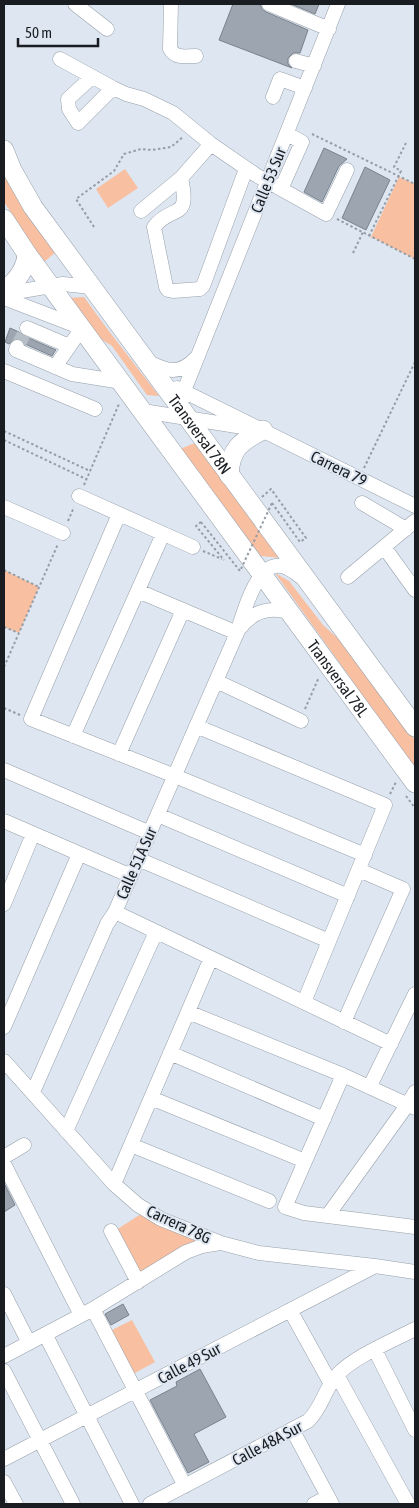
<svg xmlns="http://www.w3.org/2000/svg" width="419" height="1508" font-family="'Asap Condensed',sans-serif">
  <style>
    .green { fill: #f8bfa1 }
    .building { fill: #9da6b0; stroke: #7a828c }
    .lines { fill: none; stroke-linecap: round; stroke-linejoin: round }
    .minor-tunnel { stroke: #b6bec7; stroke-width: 14; stroke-dasharray: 14 7; stroke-linecap: butt }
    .minor-casing { stroke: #97a0aa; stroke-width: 15 }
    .major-casing { stroke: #97a0aa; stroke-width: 20 }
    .path { stroke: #969da6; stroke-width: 2; stroke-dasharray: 2.5 2.5; stroke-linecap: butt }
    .minor { stroke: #fff; stroke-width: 14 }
    .major { stroke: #fff; stroke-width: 19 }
    .path-bridge { stroke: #969da6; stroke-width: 2; stroke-dasharray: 2.5 2.5; stroke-linecap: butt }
    .labels { text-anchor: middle; stroke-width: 4; stroke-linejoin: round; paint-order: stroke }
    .street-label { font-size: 16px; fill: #191d21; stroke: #dde6f1 }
  </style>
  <rect width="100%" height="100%" fill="#dde6f1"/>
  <path class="green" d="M4 166 56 252 44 262 4 202Z
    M125 169 138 188 108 208 96 189Z
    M399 177 415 184V259L372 237 370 239Z
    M84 297C108 331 134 363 159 396L147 395 112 346 98 337 69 298Z
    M195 443 282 558 261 556 180 449Z
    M4 570 39 587 19 633 4 627Z
    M275 573 289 581 323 625 352 651 415 740V768Z
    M141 1214 202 1241 141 1273 116 1230Z
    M132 1320 155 1362 133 1374 110 1331Z"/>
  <path class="building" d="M233 4H260L262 9 266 12 308 30 300 53H293L288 58V64L292 68 219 40Z
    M291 4H319L315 14Z
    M324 148 347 159 339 166 322 202 304 192Z
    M365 167 390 180 366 230 342 218Z
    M10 328 19 332 24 336 56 350 55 351 52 356 25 344 19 339H15L9 344 5 342Z
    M4 1183 15 1205 4 1212Z
    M123 1304 129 1315 111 1325 105 1314Z
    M200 1369 226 1417 194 1434 209 1462 188 1473 150 1400 177 1386 176 1382Z"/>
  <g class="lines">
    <path class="minor-tunnel" d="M17 347 24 334"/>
    <g class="minor-casing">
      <path id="minor" d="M75 4 107 29
        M171 4 170 49C176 59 185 56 196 56
        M269 4 329 29
        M60 59 113 88 126 94 144 99 173 113 211 144 256 175 326 214 347 170
        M296 61 314 66
        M92 77 68 99 69 109 78 123 113 88
        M273 97 280 79 305 88
        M181 178C191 223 172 203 154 227L166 287 168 290 173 291 200 289 203 286 246 169
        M281 189 302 142 287 134
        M141 211 181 178 211 144
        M4 294 63 284 91 287
        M4 298 82 328 55 367
        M27 328 69 346
        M17 347 16 350 72 374 122 382
        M146 361C167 371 179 376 196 358
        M4 371 95 409
        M177 388 415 506
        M178 406 338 4
        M143 411 249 428
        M79 496 193 547
        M362 503 406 529
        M4 507 63 533
        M119 514 31 719 175 776 365 855
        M384 547 415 590
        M348 577 415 521
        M138 591 237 633
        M240 628C253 611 271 606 291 613
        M216 681 301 721
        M196 726 385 805 304 1002
        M73 736 163 534
        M119 754 183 610
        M4 770 150 833
        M158 815 348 896
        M4 821 131 876
        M138 859 329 941
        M4 904 33 834
        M115 912 391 1044
        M188 1012 343 1075 415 1108
        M344 1022 403 889 359 870
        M4 1027 79 854
        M170 1053 324 1119
        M4 1061 114 1184 138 1205 161 1219 221 1243 259 1253 375 1266 415 1272
        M343 1075 285 1207 304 1213 415 1227
        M370 1086 415 994
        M33 1092 107 924 115 912 237 633C243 615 256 562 281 566 289 567 295 573 301 577
        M151 1098 305 1161
        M66 1131 156 932
        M131 1145 269 1201
        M4 1157 24 1145
        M4 1164 81 1315
        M114 1184 211 958
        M328 1215 408 1104 415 1092
        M111 1231 138 1282
        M4 1294 29 1343
        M93 1309 185 1486
        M290 1310 331 1384
        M45 1334 132 1504
        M375 1350 415 1430
        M4 1356 93 1309 186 1252 202 1246 220 1243
        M4 1371 73 1504
        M337 1375 408 1504
        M293 1431 332 1504
        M4 1459 375 1266
        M4 1482 16 1504
        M150 1504 308 1421C322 1408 325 1388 337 1375 355 1356 392 1341 415 1329
        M314 1504 328 1497"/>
    </g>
    <g class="major-casing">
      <g id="major">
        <path id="s1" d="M4 150 12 170 33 207 415 727"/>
        <path id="s2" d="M4 219 27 254 415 783"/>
        <path d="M4 291C17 281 26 270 27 254"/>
        <path d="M229 475C230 449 241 441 263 430"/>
      </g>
    </g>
    <path class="path" d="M312 134 415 184
      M337 219 415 259
      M94 227 76 199 114 171 124 154 141 149 152 150 171 147 183 137
      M369 236 401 171 394 167 406 143
      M353 253 363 232
      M4 431 90 471
      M4 440 86 479
      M364 468 415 362
      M84 485 119 404
      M262 497 271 489 306 538 300 542 272 503
      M68 521 74 507
      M201 522 196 526 224 560
      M203 551 222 559
      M4 570 39 587
      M4 627 19 633
      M4 667 58 544
      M4 708 20 715
      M305 709 319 677
      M390 794 396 782
      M406 796 415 808"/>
    <use href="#minor" class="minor"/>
    <use href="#major" class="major"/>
    <path class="path-bridge" d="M201 522 240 571 272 503"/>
  </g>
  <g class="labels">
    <g class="street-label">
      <text transform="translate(268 180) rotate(-68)" y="6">Calle 53 Sur</text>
      <text dy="6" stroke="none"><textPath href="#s1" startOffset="346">Transversal 78N</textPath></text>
      <text transform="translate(339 468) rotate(26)" y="6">Carrera 79</text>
      <text dy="6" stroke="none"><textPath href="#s2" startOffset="568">Transversal 78L</textPath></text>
      <text transform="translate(136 863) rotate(-66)" y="6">Calle 51A Sur</text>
      <text transform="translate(179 1224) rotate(25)" y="6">Carrera 78G</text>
      <text transform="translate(189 1363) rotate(-28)" y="6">Calle 49 Sur</text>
      <text transform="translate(267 1443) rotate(-28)" y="6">Calle 48A Sur</text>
    </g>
  </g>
  <rect width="419" height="1508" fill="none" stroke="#191d21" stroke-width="10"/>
  <path d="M18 38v8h80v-8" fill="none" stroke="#191d21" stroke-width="2.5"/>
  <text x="25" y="38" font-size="15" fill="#191d21" stroke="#dde6f1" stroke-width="4" paint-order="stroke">50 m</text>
</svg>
